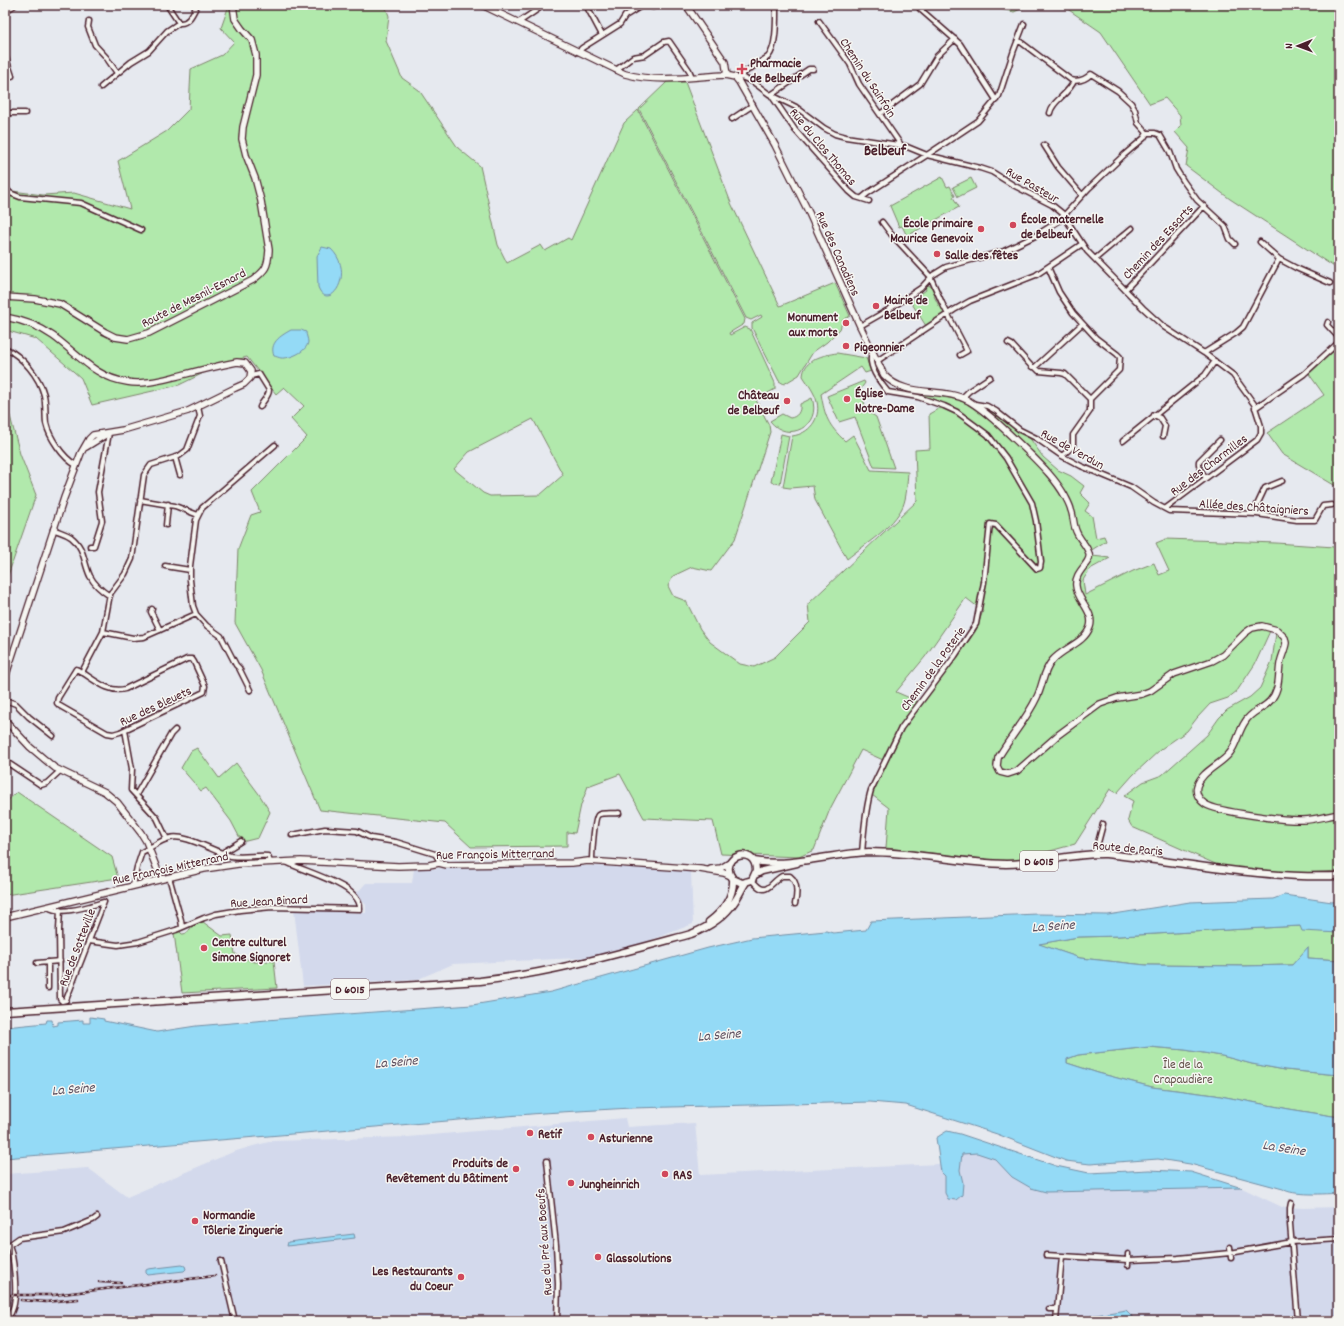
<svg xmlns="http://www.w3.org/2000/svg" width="1344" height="1326" font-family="Dekko,sans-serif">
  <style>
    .built { fill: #d3d9ec }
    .green { fill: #b1e9ac; stroke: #7e846c; fill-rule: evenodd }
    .water { fill: #94daf6; stroke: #768fa5 }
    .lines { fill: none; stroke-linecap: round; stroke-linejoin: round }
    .street-casing { stroke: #4a1f2b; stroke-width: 7 }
    .secondary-casing { stroke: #4a1f2b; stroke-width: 8 }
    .primary-casing { stroke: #4a1f2b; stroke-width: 9 }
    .street { stroke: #f6f6f2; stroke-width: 4 }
    .secondary { stroke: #f6f6f2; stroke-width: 5.5 }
    .primary { stroke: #f6f6f2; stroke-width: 6 }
    .rail-casing { stroke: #4a1f2b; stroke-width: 2.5 }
    .rail { stroke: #f6f6f2; stroke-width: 1; stroke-dasharray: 3; stroke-linecap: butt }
    .poi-dot { fill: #d1495b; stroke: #f6f6f2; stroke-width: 1.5 }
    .labels { text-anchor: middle; stroke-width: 3; stroke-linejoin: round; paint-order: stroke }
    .shield { fill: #f6f6f2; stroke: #7e6067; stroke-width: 1 }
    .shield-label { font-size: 12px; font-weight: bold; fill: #4a1f2b }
    .poi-label { font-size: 13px; font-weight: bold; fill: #4a1f2b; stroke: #f6f6f2; text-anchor: start }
    .street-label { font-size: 13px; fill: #4a1f2b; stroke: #f6f6f2 }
    .park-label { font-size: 13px; fill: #64524b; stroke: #f6f6f2 }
    .water-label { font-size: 14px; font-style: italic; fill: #5c4e5e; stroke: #f6f6f2 }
    .quarter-label { font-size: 15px; font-weight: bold; fill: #4a1f2b; stroke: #f6f6f2 }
  </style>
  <rect width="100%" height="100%" fill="#e6e9ef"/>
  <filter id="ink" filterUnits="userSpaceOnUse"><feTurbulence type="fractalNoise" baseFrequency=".025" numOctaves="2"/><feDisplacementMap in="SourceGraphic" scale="8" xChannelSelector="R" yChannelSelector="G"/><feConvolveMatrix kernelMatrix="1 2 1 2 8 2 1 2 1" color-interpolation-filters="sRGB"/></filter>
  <g filter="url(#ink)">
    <path class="built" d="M592 866 654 869 691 872 693 924 633 947 600 957 453 964 416 980 303 986 294 910 366 913V905L356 894 366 883H412L414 869Z
      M625 1118 627 1127 695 1123 700 1175 939 1164 950 1141 1089 1173 1149 1170 1191 1172 1242 1188 1282 1207 1304 1208 1339 1207V1321H5V1174L88 1168 127 1197 233 1152 253 1146 273 1141 408 1137Z"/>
    <path class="green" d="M229 5H276L282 7 283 5H385L389 16 386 41 402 78 419 90 458 148 480 166 498 245 507 263 541 245 545 251 568 238 571 240 624 123 638 110 745 319 744 324 729 333 730 335 745 327 750 329 775 383V389L756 400 769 425 770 432 735 539 711 571 692 567 673 576 668 586 673 596 686 601 700 629 710 642 740 664 754 667 775 657 810 622 808 604 917 501 915 450 930 449 929 414 945 405 926 398 924 397 923 394 961 400 983 414 988 409 994 412 1020 432 1029 437 1043 457 1058 470 1071 476 1084 486 1080 493 1090 503 1085 511 1092 516 1096 538 1104 536 1106 541 1090 551 1092 556 1110 558 1090 569 1083 580 1085 595 1133 571 1154 563 1159 575 1169 571 1156 543 1166 539 1276 543 1334 547 1339 542V871L1285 874 1220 866 1132 827 1128 820 1133 801 1124 796 1143 782 1162 775 1207 735 1219 718 1227 710 1250 697 1260 688 1272 661 1276 633 1270 631 1255 664 1237 691 1228 698 1210 704 1197 718 1187 731 1161 749 1133 775 1117 793 1110 789 1075 844 1011 862 886 848 889 808 872 795 903 729 975 632 983 611 966 598 925 657 896 692 919 702 899 727 883 760 861 750 830 809 814 850 799 857 721 854 713 821 644 818 620 774 588 786 581 805 575 833 567 832V846L471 847 445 823 320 810 261 670 235 623 238 549 251 515 260 512 252 492 307 437 291 419 304 406 284 387 276 394 247 357 224 363 179 385 92 405 81 378 36 339 5 330V190L43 195 74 193 130 209 118 161 167 131 189 109 191 69 222 55 234 42 221 28ZM533 419 563 475 540 495 490 496 483 493 454 469 469 452Z
      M981 5H1339V270L1230 199 1186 166 1189 148 1175 132 1181 126 1180 115 1165 98 1150 104 1101 32 1066 8 1025 7 1014 12Z
      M667 82H685L731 203 780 306 835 283 850 316 843 320 840 329 827 342 813 352 799 375 784 384 779 381 752 328V323L762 317 761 315 751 320 746 318 639 109Z
      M942 177 947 187 950 186 955 196 953 197 959 207 907 236 902 226 899 227 890 206Z
      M971 178 976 188 958 197 953 187Z
      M928 285 932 287 935 294 934 296 939 306 940 305 945 313 926 326 909 299 913 300 919 295 918 293 921 290 922 293 926 290 925 287Z
      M1334 351 1339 356V488L1282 454 1267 433 1324 395 1309 374Z
      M837 353 866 358 871 371 865 373 861 367 821 394C825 417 828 425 845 441L853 435 871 470 908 472C907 483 907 496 903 506 893 528 865 544 847 559L815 500 813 486 790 488 783 487 792 436C809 434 821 419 817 402 815 393 808 384 803 376 804 359 823 355 837 353Z
      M864 381 865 383 860 390 867 411 876 417 894 468 874 467 855 417 839 422 827 396Z
      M812 398C822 426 788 444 770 421L782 414 790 418C797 417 801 412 800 404Z
      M5 405 10 416 20 454 36 495 5 584Z
      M781 434 789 436 780 484 771 482Z
      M197 748 219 778 236 763 259 794 270 812 258 838 242 842 231 821 206 788 201 791 181 768 191 751Z
      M17 792 112 857 118 878 5 895V803Z
      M203 922 222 936 232 935 235 954 254 962 274 961 277 988 182 993 174 933 179 931 182 934C188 934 189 930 192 926Z
      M1300 926 1339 933V960L1308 958V948L1292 965 1244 966 1146 965 1080 958 1038 944 1078 937 1119 936Z
      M1149 1047 1185 1050 1222 1056 1252 1064 1285 1070 1339 1075V1117L1289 1109 1215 1095 1152 1087 1098 1073 1067 1063V1059L1078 1055Z"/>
    <path class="water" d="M322 247 331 249C357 274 328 314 318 287L317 256Z
      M291 330H301L306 332C306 335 308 339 308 342 307 352 289 359 281 358 280 358 275 356 274 356 269 343 280 336 291 330Z
      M1284 895 1332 902 1339 901V933L1302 931 1300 926 1119 936 1078 937 1039 944 1080 958 1146 965 1244 966 1292 965 1308 947V958L1339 960V1075L1285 1070 1252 1064 1222 1056 1185 1050 1149 1047 1078 1055 1067 1059V1063L1098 1073 1152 1087 1215 1095 1289 1109 1339 1117V1193C1328 1194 1291 1196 1283 1189L1190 1164 1158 1159 1090 1164 1066 1161 997 1134 906 1105 870 1102 631 1108 543 1113 5 1158V1027L46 1023 47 1020H52L53 1026 58 1025V1022L83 1020V1023H90V1017L104 1019V1021L157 1032 196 1026 291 1018 472 1005 551 992 708 948 752 938 826 931 833 933 866 930 871 921 1038 914 1108 915 1190 902 1273 899Z
      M947 1131 960 1134 1056 1166 1089 1173 1149 1170 1191 1172 1242 1188 1046 1192 1031 1188 1012 1177 995 1159 977 1153 962 1154 960 1170 963 1183 962 1195 956 1200 948 1199 945 1193V1176L941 1172 936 1138Z
      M354 1234 355 1238 287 1246 288 1242Z
      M182 1265 185 1266 186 1269 184 1271 148 1275 146 1273V1270L148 1269Z
      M1126 1310 1132 1316 1131 1321H1089L1090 1316Z"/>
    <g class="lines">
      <g class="street-casing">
        <path id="street" d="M167 5 179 23C189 24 193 13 197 5
          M586 5 602 35
          M645 5 653 7 656 5
          M920 9 960 44 996 100
          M89 21 88 27 95 45 106 57 117 73
          M819 21 850 64 859 84 901 145
          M519 22 544 5
          M1018 40 1071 80C1079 82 1085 80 1091 74L1118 91 1131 103 1135 110 1138 123 1147 133
          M578 52 582 48 620 24 625 16 643 5
          M5 55 12 76
          M616 70 633 57 645 55 664 42 669 41 689 70 692 77
          M741 77 753 82 769 94 796 107 824 128 835 134 846 137 905 146 927 155 980 168 992 172 1013 185 1052 205 1062 213 1087 251 1143 308 1164 327 1204 353 1233 375 1254 404 1261 426V433L1257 440 1166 508
          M739 78 745 72 768 57C777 47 776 19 776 5
          M101 87 131 62 149 51 167 31 179 23
          M771 95 795 130 849 191 856 197 869 201
          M771 95 809 69H813
          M5 113H25
          M1050 113C1052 101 1068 95 1074 81
          M880 114 920 84 937 56 955 39
          M732 119 753 105
          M1147 133H1155L1160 135 1170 152 1176 169 1184 182 1197 200 1225 226 1230 239 1235 244
          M1044 145 1058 167 1082 195
          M5 187 10 193 20 197 81 203 141 230
          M862 198 868 193 927 155 978 121 999 96 1014 50 1024 24
          M882 222 891 234 930 276 942 303 967 351 960 355
          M1260 242 1279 259
          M1095 259 1132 228
          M1048 267 1059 292 1073 313 1096 338 1117 354 1120 357 1119 370 1090 399
          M1125 290 1204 206
          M1328 322 1327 325 1339 338
          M860 326 888 310 921 288 933 275 946 267 1004 251 1035 236 1059 221 1089 188 1124 155 1144 138 1147 133
          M1008 343 1012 345 1032 367H1035L1039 371 1061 373 1065 374 1090 399V411L1073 435V446L1062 456
          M5 348C23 357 39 376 44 395 46 404 45 414 46 423 49 437 63 458 76 465
          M1204 353 1236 333 1243 327 1279 259 1296 268 1330 283
          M877 361 954 310 970 301 1036 275 1082 244
          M1035 367 1082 324
          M251 376 259 374 269 390C269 397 262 401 260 407
          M962 398 969 391 990 377
          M975 404 987 406 996 411 1020 430 1036 438 1062 456 1081 466 1131 487 1154 503 1169 511 1257 514 1297 520H1315L1323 506 1332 505
          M1255 408 1304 374 1339 342
          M1154 415 1160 418 1165 426 1163 436
          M1123 441 1205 375 1215 361
          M175 457 180 475
          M1206 478C1202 472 1198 468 1199 461L1220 440
          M140 500 175 506 198 515
          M1257 514V505L1265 488 1282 481
          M166 525 168 504
          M53 529C59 532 65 533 71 537 85 548 83 561 90 576 94 584 102 591 110 596
          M90 546H94L102 521 98 492 109 433
          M165 566 190 570
          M152 609 151 612 160 630
          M103 632 133 638 144 637 196 614
          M187 659H192L194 662 205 686 204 692 120 732 113 734 107 733 60 706 57 703 58 698 76 669C91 676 107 694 125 689Z
          M82 672 103 632 110 594 125 574 132 559 144 475 151 465 179 456 187 450 200 416 198 407
          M250 690 239 668 236 665 221 636 207 626 196 614 193 606 190 580V566L196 520 202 508 275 445
          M5 700 16 704 29 717 53 736
          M125 730 132 769 131 790 157 818 167 839
          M5 761 41 785 47 783 60 771
          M136 795 171 734 175 730
          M292 835 325 829 357 831 371 838 396 842 435 854 438 858 439 863
          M222 853 241 841
          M862 853C864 831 865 810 871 790L901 728 955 656 976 624 984 582 990 524 996 525 1037 569 1040 568 1041 562 1036 521 1032 503 1006 458 988 435 957 412 944 406 918 397 888 392C879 381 867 366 872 352
          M1095 854 1103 824
          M592 861C592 855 594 818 598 815 602 812 614 814 619 813
          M169 877 181 920 182 927
          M752 880C767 899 769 883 782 876H790C798 882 797 895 795 904
          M133 886 137 867 142 852C151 848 160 840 170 838 184 833 214 852 231 856 243 858 256 855 268 856L270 862
          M48 907C62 916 89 906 104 902
          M60 910 59 930 60 999 62 1001 66 1000 104 902
          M89 941 118 945 138 942 176 930 204 918 216 914 240 910 272 907 360 909C361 885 304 872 286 862
          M37 963 60 961
          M48 988V962
          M547 1161 556 1245 558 1284 557 1321
          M1291 1203 1290 1208V1224L1298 1321
          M9 1245 19 1238 64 1232 93 1220 97 1217
          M1230 1247 1231 1258
          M1128 1254V1265
          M1046 1255 1128 1260 1178 1258 1230 1253 1292 1242 1339 1239
          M221 1261 235 1321
          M1049 1309H1057
          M7 1321C10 1315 13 1310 14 1304 17 1290 14 1257 9 1245
          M1056 1321 1062 1256"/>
      </g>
      <g class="secondary-casing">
        <path id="secondary" d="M482 5 625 74C658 83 692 77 725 75L735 77 739 82 775 145 809 213 860 326 884 375C906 399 942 386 969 401 990 414 1008 433 1026 450 1040 464 1055 478 1065 496 1067 500 1070 505 1071 510 1074 517 1073 526 1077 533 1080 540 1088 547 1089 554 1092 563 1074 571 1076 586 1077 600 1095 612 1090 627 1084 644 1062 648 1052 661 1043 671 1043 685 1037 697 1027 719 1010 737 998 758L997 766 1000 772 1008 774 1017 771 1058 735 1100 704 1117 698 1142 694 1150 691 1174 674 1212 661 1223 655 1245 633 1252 628 1262 626 1277 630 1285 638 1286 643C1285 650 1281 657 1280 664 1278 677 1280 690 1270 701 1263 709 1250 712 1245 722 1238 732 1237 745 1229 754 1220 765 1201 772 1197 786 1195 793 1199 800 1205 804 1217 812 1287 821 1303 820 1315 820 1327 816 1339 814
          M686 5 725 62 727 75
          M5 11 14 5
          M5 297 35 299 60 304 105 332 115 337 128 339 149 333 253 280C266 270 268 267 269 250L261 201 255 178 246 155 242 139 243 127 256 75V55L252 40 242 29 235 19 233 5
          M5 317C22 320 39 326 53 336 77 353 95 378 127 382 144 385 161 380 178 376 197 371 217 366 237 362L245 363 251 371 250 378 244 384 235 388 188 411 123 430 93 435 89 439 81 453 64 498 5 678
          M86 447 107 434
          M5 720 30 747 55 768 105 792 117 802 141 833 146 841 161 879
          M711 869 721 868 731 862
          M5 917 204 869 238 864 301 861 398 866 429 865 439 863 447 865 572 863 588 861 700 869 724 873 731 876"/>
      </g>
      <g class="primary-casing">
        <path id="primary" d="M754 861C791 868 833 853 869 852 915 852 960 863 1006 864 1040 864 1072 853 1106 854 1183 862 1261 879 1339 876
          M755 875 762 871 797 863
          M709 922C723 912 734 896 733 879 716 857 756 843 756 871L752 880 742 883 733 879
          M5 1011 480 981C552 973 621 953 691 934 709 927 724 918 735 901 739 895 742 888 746 882"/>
      </g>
      <use href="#street" class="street"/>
      <use href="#secondary" class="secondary"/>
      <use href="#primary" class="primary"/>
      <g class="rail-casing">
        <path id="rail" d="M99 1282 121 1283
          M5 1295H54L215 1276
          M21 1300 46 1302 78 1299"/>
      </g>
      <use href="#rail" class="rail"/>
    </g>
  </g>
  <g class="poi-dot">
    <path d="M740 63h4v4h4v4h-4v4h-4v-4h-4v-4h4z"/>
    <circle cx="1013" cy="225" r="4"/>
    <circle cx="981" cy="229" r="4"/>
    <circle cx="937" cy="254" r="4"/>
    <circle cx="876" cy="306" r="4"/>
    <circle cx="846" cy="323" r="4"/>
    <circle cx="846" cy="346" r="4"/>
    <circle cx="847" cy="399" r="4"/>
    <circle cx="787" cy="401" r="4"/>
    <circle cx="204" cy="948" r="4"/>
    <circle cx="530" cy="1133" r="4"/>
    <circle cx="591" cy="1137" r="4"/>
    <circle cx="516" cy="1169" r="4"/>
    <circle cx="665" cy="1174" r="4"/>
    <circle cx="571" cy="1183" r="4"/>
    <circle cx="195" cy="1221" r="4"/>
    <circle cx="598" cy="1257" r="4"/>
    <circle cx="461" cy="1277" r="4"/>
  </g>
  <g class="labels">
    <g class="shield">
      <rect x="1020" y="851" width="38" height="20" rx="3"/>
      <rect x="331" y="979" width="38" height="20" rx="3"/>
    </g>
    <g class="shield-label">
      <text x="1039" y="865">D 6015</text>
      <text x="350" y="993">D 6015</text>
    </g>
    <g class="poi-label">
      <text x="750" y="67">Pharmacie<tspan x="750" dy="15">de Belbeuf</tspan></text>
      <text x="1021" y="223">École maternelle<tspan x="1021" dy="15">de Belbeuf</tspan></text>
      <text x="973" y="227" text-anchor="end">École primaire<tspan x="973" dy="15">Maurice Genevoix</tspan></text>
      <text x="945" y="259">Salle des fêtes</text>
      <text x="884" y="304">Mairie de<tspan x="884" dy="15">Belbeuf</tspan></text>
      <text x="838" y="321" text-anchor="end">Monument<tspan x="838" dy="15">aux morts</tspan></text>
      <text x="854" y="351">Pigeonnier</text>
      <text x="855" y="397">Église<tspan x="855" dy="15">Notre-Dame</tspan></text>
      <text x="779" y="399" text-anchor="end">Château<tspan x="779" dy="15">de Belbeuf</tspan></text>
      <text x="212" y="946">Centre culturel<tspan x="212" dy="15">Simone Signoret</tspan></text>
      <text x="538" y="1138">Retif</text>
      <text x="599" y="1142">Asturienne</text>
      <text x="508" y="1167" text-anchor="end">Produits de<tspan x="508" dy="15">Revêtement du Bâtiment</tspan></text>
      <text x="673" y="1179">RAS</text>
      <text x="579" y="1188">Jungheinrich</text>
      <text x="203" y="1219">Normandie<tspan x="203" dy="15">Tôlerie Zinguerie</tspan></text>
      <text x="606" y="1262">Glassolutions</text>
      <text x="453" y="1275" text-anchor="end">Les Restaurants<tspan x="453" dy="15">du Coeur</tspan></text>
    </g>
    <g class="street-label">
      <text transform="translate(869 77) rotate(57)" y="5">Chemin du Sainfoin</text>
      <text transform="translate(824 146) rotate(50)" y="5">Rue du Clos Thomas</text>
      <text transform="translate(1033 184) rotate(30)" y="5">Rue Pasteur</text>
      <text transform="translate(1157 241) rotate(-47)" y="5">Chemin des Essarts</text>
      <text transform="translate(839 253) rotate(66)" y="5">Rue des Canadiens</text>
      <text transform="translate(193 297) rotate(-27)" y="5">Route de Mesnil-Esnard</text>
      <text transform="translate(1073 448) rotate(29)" y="5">Rue de Verdun</text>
      <text transform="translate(1208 464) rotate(-37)" y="5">Rue des Charmilles</text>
      <text transform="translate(1254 506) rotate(4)" y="5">Allée des Châtaigniers</text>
      <text transform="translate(932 668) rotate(-54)" y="5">Chemin de la Poterie</text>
      <text transform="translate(155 705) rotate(-25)" y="5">Rue des Bleuets</text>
      <text transform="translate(1128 847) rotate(5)" y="5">Route de Paris</text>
      <text transform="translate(495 853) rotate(-1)" y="5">Rue François Mitterrand</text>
      <text transform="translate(170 867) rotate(-12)" y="5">Rue François Mitterrand</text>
      <text transform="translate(269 900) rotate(-3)" y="5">Rue Jean Binard</text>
      <text transform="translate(76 947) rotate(-69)" y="5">Rue de Sotteville</text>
      <text transform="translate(543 1242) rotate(-94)" y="5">Rue du Pré aux Boeufs</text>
    </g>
    <g class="park-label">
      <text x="1183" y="1068">Île de la<tspan x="1183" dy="15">Crapaudière</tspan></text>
    </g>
    <g class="water-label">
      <text transform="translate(1053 925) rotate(-4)" y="5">La Seine</text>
      <text transform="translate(719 1034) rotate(-5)" y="5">La Seine</text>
      <text transform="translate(396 1061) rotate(-5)" y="5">La Seine</text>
      <text transform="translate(73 1088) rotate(-5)" y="5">La Seine</text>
      <text transform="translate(1284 1147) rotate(9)" y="5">La Seine</text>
    </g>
    <g class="quarter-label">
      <text x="885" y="155">Belbeuf</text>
    </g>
  </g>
  <rect width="1344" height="1326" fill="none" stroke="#f6f6f2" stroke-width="20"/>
  <rect x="10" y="10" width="1324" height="1306" fill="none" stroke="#4a1f2b" stroke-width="1.5" filter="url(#ink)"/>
  <g transform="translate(1298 46) rotate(269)" stroke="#f6f6f2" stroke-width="3" paint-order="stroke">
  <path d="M0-3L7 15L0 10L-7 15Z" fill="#4a1f2b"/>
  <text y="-6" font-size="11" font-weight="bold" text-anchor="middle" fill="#4a1f2b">N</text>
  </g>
</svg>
